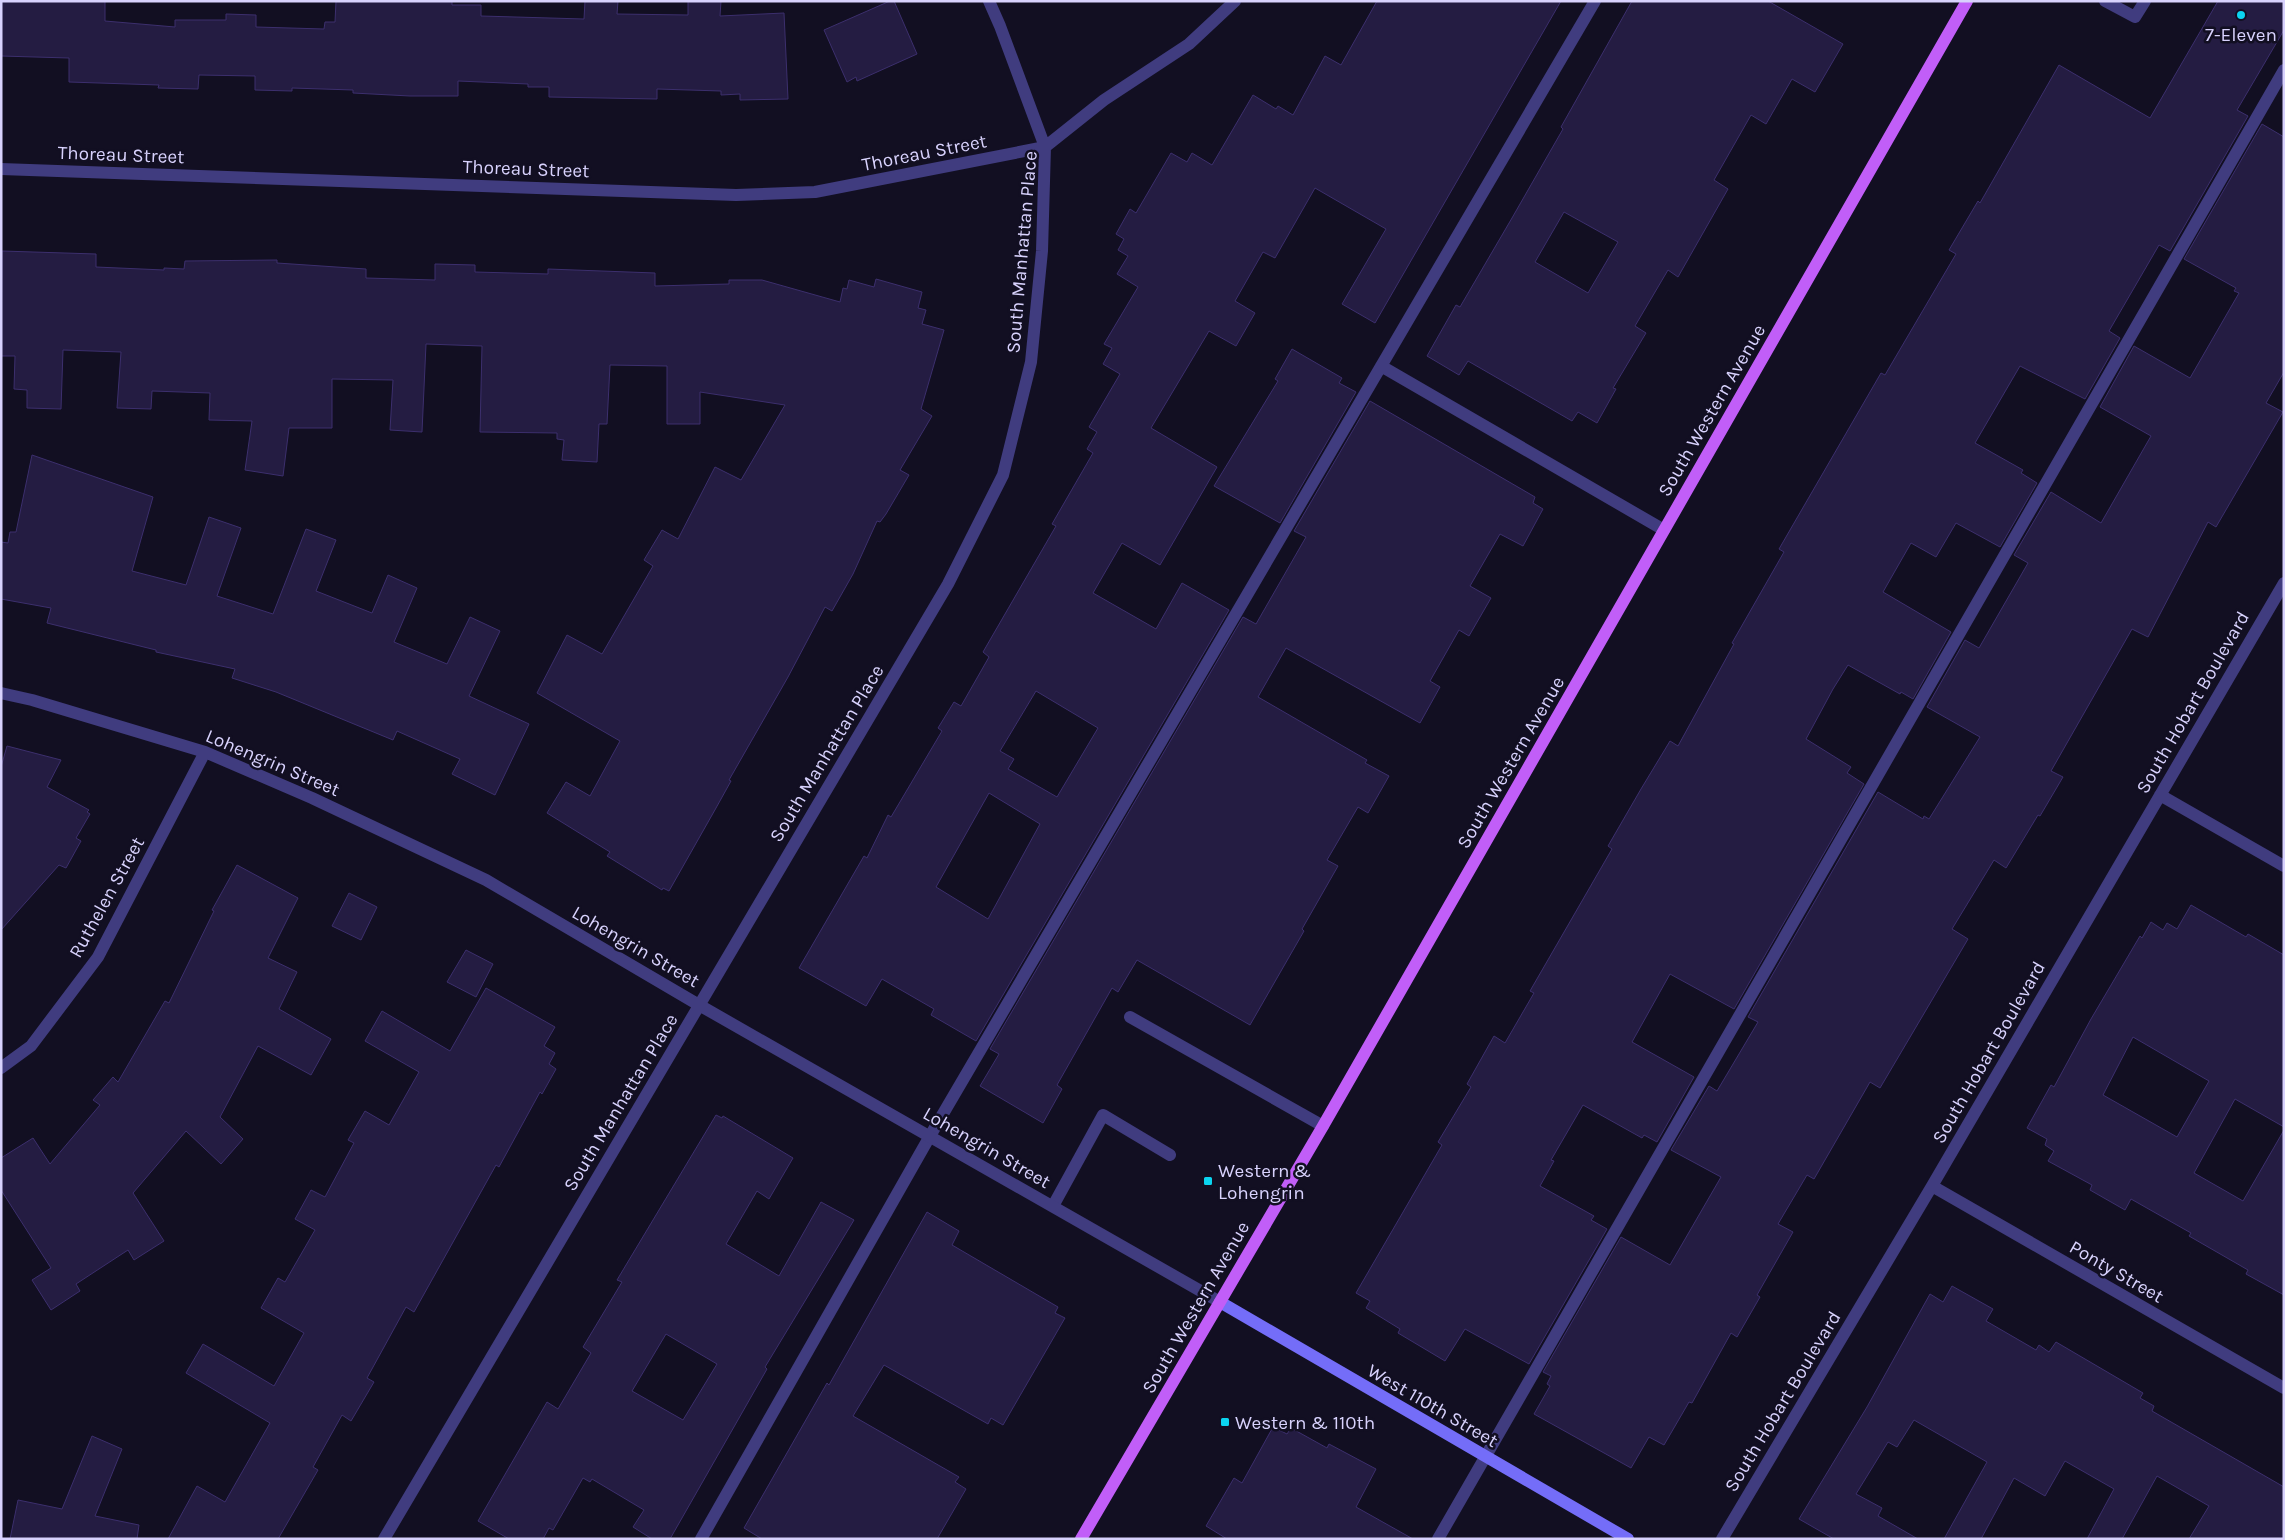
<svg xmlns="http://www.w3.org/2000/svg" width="2285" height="1540" font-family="Karla,sans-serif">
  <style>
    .building { fill: #241c42; stroke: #3c2f6d; fill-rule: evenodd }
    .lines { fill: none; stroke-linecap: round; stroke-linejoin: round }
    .lane { stroke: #403c7f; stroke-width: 12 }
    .street { stroke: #403c7f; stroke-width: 12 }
    .secondary { stroke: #746df8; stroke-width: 12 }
    .primary { stroke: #c15ef8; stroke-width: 12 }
    .poi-dot { fill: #0bd4f0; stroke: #120f22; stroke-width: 2 }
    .labels { text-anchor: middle; stroke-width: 5; stroke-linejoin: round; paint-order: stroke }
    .poi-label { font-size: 19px; fill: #d8d2fd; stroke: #120f22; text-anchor: start }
    .street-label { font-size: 19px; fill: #d8d2fd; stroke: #120f22 }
  </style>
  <rect width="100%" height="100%" fill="#120f22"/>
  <path class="building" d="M1 1H105V21L175 27V20H226V14L256 15V27L324 29 325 22H335L336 1H452V5H481V16L584 19 585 1H618L617 14 688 15V1H721L720 16 784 13 788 99 740 100V94L721 95V91L657 89V99L549 97V87H528V84L458 81V96H410L353 93V90L292 88V91L255 90V76L199 75 198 89 158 88 159 85 69 82V58L1 56Z
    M890 1H894L917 54 857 81 856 77 847 82 824 30Z
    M1377 1H1561L1375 323 1342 304 1386 229 1315 188 1275 258 1263 252 1235 301 1255 313 1236 346 1209 331 1151 428 1217 467 1160 565 1122 543 1093 593 1156 629 1182 583 1229 610 976 1041 931 1015 934 1009 882 979 866 1006 799 968 864 856 867 858 888 815 891 817 942 731 938 728 954 702 961 706 989 657 983 652 1056 526 1052 524 1093 453 1087 449 1097 432 1089 427 1120 374 1103 364 1112 348 1104 344 1138 287 1117 274 1128 256 1118 250 1124 239 1116 234 1130 209 1136 213 1171 153 1187 162 1192 153 1212 165 1253 95 1276 109 1278 106 1293 115 1325 56 1341 65ZM1036 691 1098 728 1057 797 1008 769 1014 759 1000 751ZM989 793 1040 824 988 919 936 887Z
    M1632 1H1768L1843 44 1815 92 1792 79 1766 124 1751 115 1714 180 1728 189 1678 277 1668 270 1635 326 1646 333 1613 388 1616 389 1597 423 1578 412 1572 421 1468 361 1459 375 1427 356 1456 305 1460 307 1512 218 1563 129 1561 127ZM1564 212 1618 242 1588 293 1535 262Z
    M2218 1H2284V30L2237 110 2248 116 2170 251 2159 245 2109 331 2120 338 2085 399 2020 366 1975 443 2023 470 2021 473 2037 483 2000 547 1956 523 1936 557 1911 543 1883 592 1951 632 1913 699 1901 692 1900 694 1848 665 1833 689 1806 739 1851 767 1847 773 1864 784 1734 1009 1670 974 1632 1042 1694 1077 1657 1142 1644 1135 1642 1138 1583 1105 1551 1160 1554 1161 1540 1186 1594 1216 1591 1220 1607 1229 1529 1364 1465 1329 1445 1361 1398 1333 1400 1329 1366 1308 1370 1301 1356 1293 1442 1145 1438 1142 1471 1087 1467 1084 1494 1036 1505 1043 1534 993 1530 991 1612 849 1608 846 1641 789 1670 741 1678 746 1734 644 1732 643 1784 552 1779 549 1881 373 1885 375 1956 254 1949 250 1978 201 1980 203 2059 65 2150 118Z
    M2262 124 2284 137V372L2266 403 2283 412 2216 527 2208 522 2148 637 2132 629 2051 771 2063 777 2040 816 2038 815 2006 868 1994 860 1952 929 1968 939 1880 1088 1870 1082 1814 1179 1807 1175 1778 1224 1793 1232 1757 1295 1760 1297 1737 1337 1731 1333 1692 1403 1689 1402 1664 1445 1649 1437 1631 1468 1534 1414 1550 1386 1547 1384 1551 1376 1543 1372 1621 1237 1670 1265 1721 1177 1671 1150 1709 1086 1717 1091 1758 1022 1748 1017 1878 792 1923 819 1924 816 1929 819 1980 737 1927 707 1965 640 1979 648 2028 563 2014 555 2051 492 2101 523 2151 436 2100 407 2134 346 2190 378 2239 293 2234 291 2236 288 2184 259Z
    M2 251 96 254V267L164 270V268L184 269 185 261 277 260V263L366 269V278L435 280V264L475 265V272L548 274V269L655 273V286L729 284V280H762L840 302 843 288 847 289 849 280 874 287 876 279 922 292 918 308 926 310 922 324 944 330 921 409 932 416 900 470 909 475 886 514 880 522 877 521 853 574 832 611 825 607 788 677 729 780 731 781 716 808 669 891 663 888 662 890 607 856 610 852 547 813 566 782 590 796 620 741 537 693 567 635 602 654 653 566 644 560 662 530 678 539 715 467 741 480 785 405 700 392V424H667V366L610 365 607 424H599L597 462 562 460 564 440 557 439V433L480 432 482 346 426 344 422 432 390 430 393 380 332 379V428H289L283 476 245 470 252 421 209 420 210 393 152 391 151 409 117 408 121 352 63 350 61 409 27 408V390L14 389 15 356H1Z
    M1292 349 1342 378 1339 383 1356 392 1280 523 1214 486 1278 381 1275 379Z
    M1370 401 1535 497 1533 503 1543 509 1523 546 1500 534 1470 586 1491 598 1469 636 1459 630 1430 681 1440 687 1420 723 1286 648 1258 697 1367 760 1365 763 1389 776 1368 813 1358 807 1327 860 1338 866 1302 929 1304 931 1250 1025 1137 960 1118 992 1112 988 1057 1085 1062 1089 1043 1123 980 1086 999 1054 990 1049 1243 617 1256 624 1306 537 1294 531Z
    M32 455 153 497 132 571 186 585 209 517 241 528 217 596 273 614 306 529 336 540 316 591 372 613 388 575 417 588 394 642 447 664 470 617 500 631 469 696 529 724 495 795 452 774 460 759 397 731 393 740 276 692 232 678 235 669 156 652V650L47 623 51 608 1 599V542L8 543 10 532H16Z
    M7 746 61 760 47 787 89 810 87 812 90 814 76 838 81 841 66 868 59 865 1 930V767Z
    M237 865 298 898 268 958 297 972 279 1009 331 1039 311 1075 258 1046 220 1117 243 1139 221 1164 186 1131 133 1193 164 1241 134 1260 128 1250 76 1284 80 1291 51 1310 32 1280 51 1268 1 1190V1158L33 1138 50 1164 100 1105 93 1100 113 1077 118 1082 165 1001 169 1003 214 911 212 910Z
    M349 893 377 907 361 940 332 926Z
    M2191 905 2246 937 2248 934 2284 955V1127L2235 1099 2194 1173 2243 1201 2284 1130V1295L2246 1274 2248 1270 2189 1236 2191 1233 2131 1199 2125 1210 2090 1190 2092 1185 2048 1161 2054 1151 2045 1145 2047 1139 2027 1128 2051 1085 2054 1087 2091 1019 2140 936 2142 938 2151 922 2163 930 2167 923 2177 929ZM2133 1037 2209 1081 2177 1137 2103 1095Z
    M466 950 493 964 476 997 447 982Z
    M486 988 555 1027 544 1046 555 1053 549 1064 556 1069 542 1094 540 1092 499 1167 496 1165 414 1312 406 1307 367 1378 374 1382 351 1421 342 1415 313 1467 318 1470 278 1539H168L197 1486 225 1502 270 1423 186 1373 203 1344 274 1386 304 1333 261 1308 278 1278 285 1282 315 1230 295 1219 311 1190 325 1197 354 1143 348 1140 365 1111 389 1125 419 1072 365 1041 382 1011 450 1051Z
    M716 1115 722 1118 723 1116 793 1158 769 1199 757 1191 726 1244 779 1276 821 1202 854 1220 765 1367 767 1369 670 1539H652L633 1527 644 1510 592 1479 590 1482 583 1478 553 1530 549 1528 543 1539H509L478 1521 547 1402 558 1409 591 1353 583 1347 622 1282 617 1280ZM666 1334 717 1364 683 1420 632 1391Z
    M927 1212 959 1231 952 1245 1058 1307 1055 1313 1065 1318 1003 1425 991 1418 988 1424 884 1365 853 1416 959 1477 955 1482 966 1489 937 1539H762L744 1528 827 1383 829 1385Z
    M1952 1286 1993 1309 1986 1321 2036 1350 2039 1345 2049 1352 2056 1342 2143 1393 2140 1398 2154 1406 2152 1411 2284 1487V1539H2189L2209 1506 2157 1476 2122 1539H2087L2114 1489 2065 1461 2045 1496 2014 1478 1981 1539H1944L1987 1462 1914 1420 1897 1447 1888 1442 1856 1494 1882 1508 1878 1516 1918 1539H1834L1799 1519 1867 1407 1930 1294 1943 1302Z
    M1273 1427 1287 1434 1291 1428 1327 1448 1329 1444 1376 1469 1356 1507 1413 1539H1227L1206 1526 1234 1478 1242 1483Z
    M92 1436 122 1449 95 1516 139 1525 137 1539H10L18 1500 62 1509Z"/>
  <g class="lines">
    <path class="lane" d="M2105 1 2135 17 2145 1
      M1381 366 1664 530
      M1130 1017 1323 1126
      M1053 1206 1103 1115 1170 1155
      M701 1539 930 1136 1595 1
      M1438 1539 2284 70"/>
    <path class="street" d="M1 169 736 195 815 192 1045 147 1000 26 989 1
      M1 693 32 700 205 752 312 798 486 880 699 1005 1220 1302
      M2160 795 2284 866
      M1 1068 31 1046 98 957 205 752
      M1932 1186 2284 1388
      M384 1539 948 584 1003 475 1031 362 1042 251 1045 147 1104 100 1189 44 1235 1
      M1722 1539 1932 1186 2284 583"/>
    <path class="secondary" d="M1220 1302 1628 1539"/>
    <path class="primary" d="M1081 1539 1323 1126 1967 1"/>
  </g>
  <g class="poi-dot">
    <circle cx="2241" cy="15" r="5"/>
    <rect x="1203" y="1176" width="10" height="10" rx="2.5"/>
    <rect x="1220" y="1417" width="10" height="10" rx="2.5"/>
  </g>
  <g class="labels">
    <g class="poi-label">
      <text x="2241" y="41" text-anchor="middle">7-Eleven</text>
      <text x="1218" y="1177">Western &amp;<tspan x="1218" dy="22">Lohengrin</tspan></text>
      <text x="1235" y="1429">Western &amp; 110th</text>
    </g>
    <g class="street-label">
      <text transform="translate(924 152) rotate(-11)" y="7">Thoreau Street</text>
      <text transform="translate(121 154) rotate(2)" y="7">Thoreau Street</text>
      <text transform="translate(526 168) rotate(2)" y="7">Thoreau Street</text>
      <text transform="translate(1021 252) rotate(-85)" y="7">South Manhattan Place</text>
      <text transform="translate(1711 410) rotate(-60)" y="7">South Western Avenue</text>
      <text transform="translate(2192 702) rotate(-60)" y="7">South Hobart Boulevard</text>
      <text transform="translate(826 753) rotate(-59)" y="7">South Manhattan Place</text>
      <text transform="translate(273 762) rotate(23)" y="7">Lohengrin Street</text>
      <text transform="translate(1510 762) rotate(-60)" y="7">South Western Avenue</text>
      <text transform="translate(106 897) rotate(-61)" y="7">Ruthelen Street</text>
      <text transform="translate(636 946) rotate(30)" y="7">Lohengrin Street</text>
      <text transform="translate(1988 1052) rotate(-60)" y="7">South Hobart Boulevard</text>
      <text transform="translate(620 1102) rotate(-59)" y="7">South Manhattan Place</text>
      <text transform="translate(987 1147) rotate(30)" y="7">Lohengrin Street</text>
      <text transform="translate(2117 1271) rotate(30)" y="7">Ponty Street</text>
      <text transform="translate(1195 1307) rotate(-60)" y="7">South Western Avenue</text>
      <text transform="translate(1782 1401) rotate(-59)" y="7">South Hobart Boulevard</text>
      <text transform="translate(1433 1405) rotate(30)" y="7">West 110th Street</text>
    </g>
  </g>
  <rect width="2285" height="1540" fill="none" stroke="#d8d2fd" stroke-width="5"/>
</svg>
